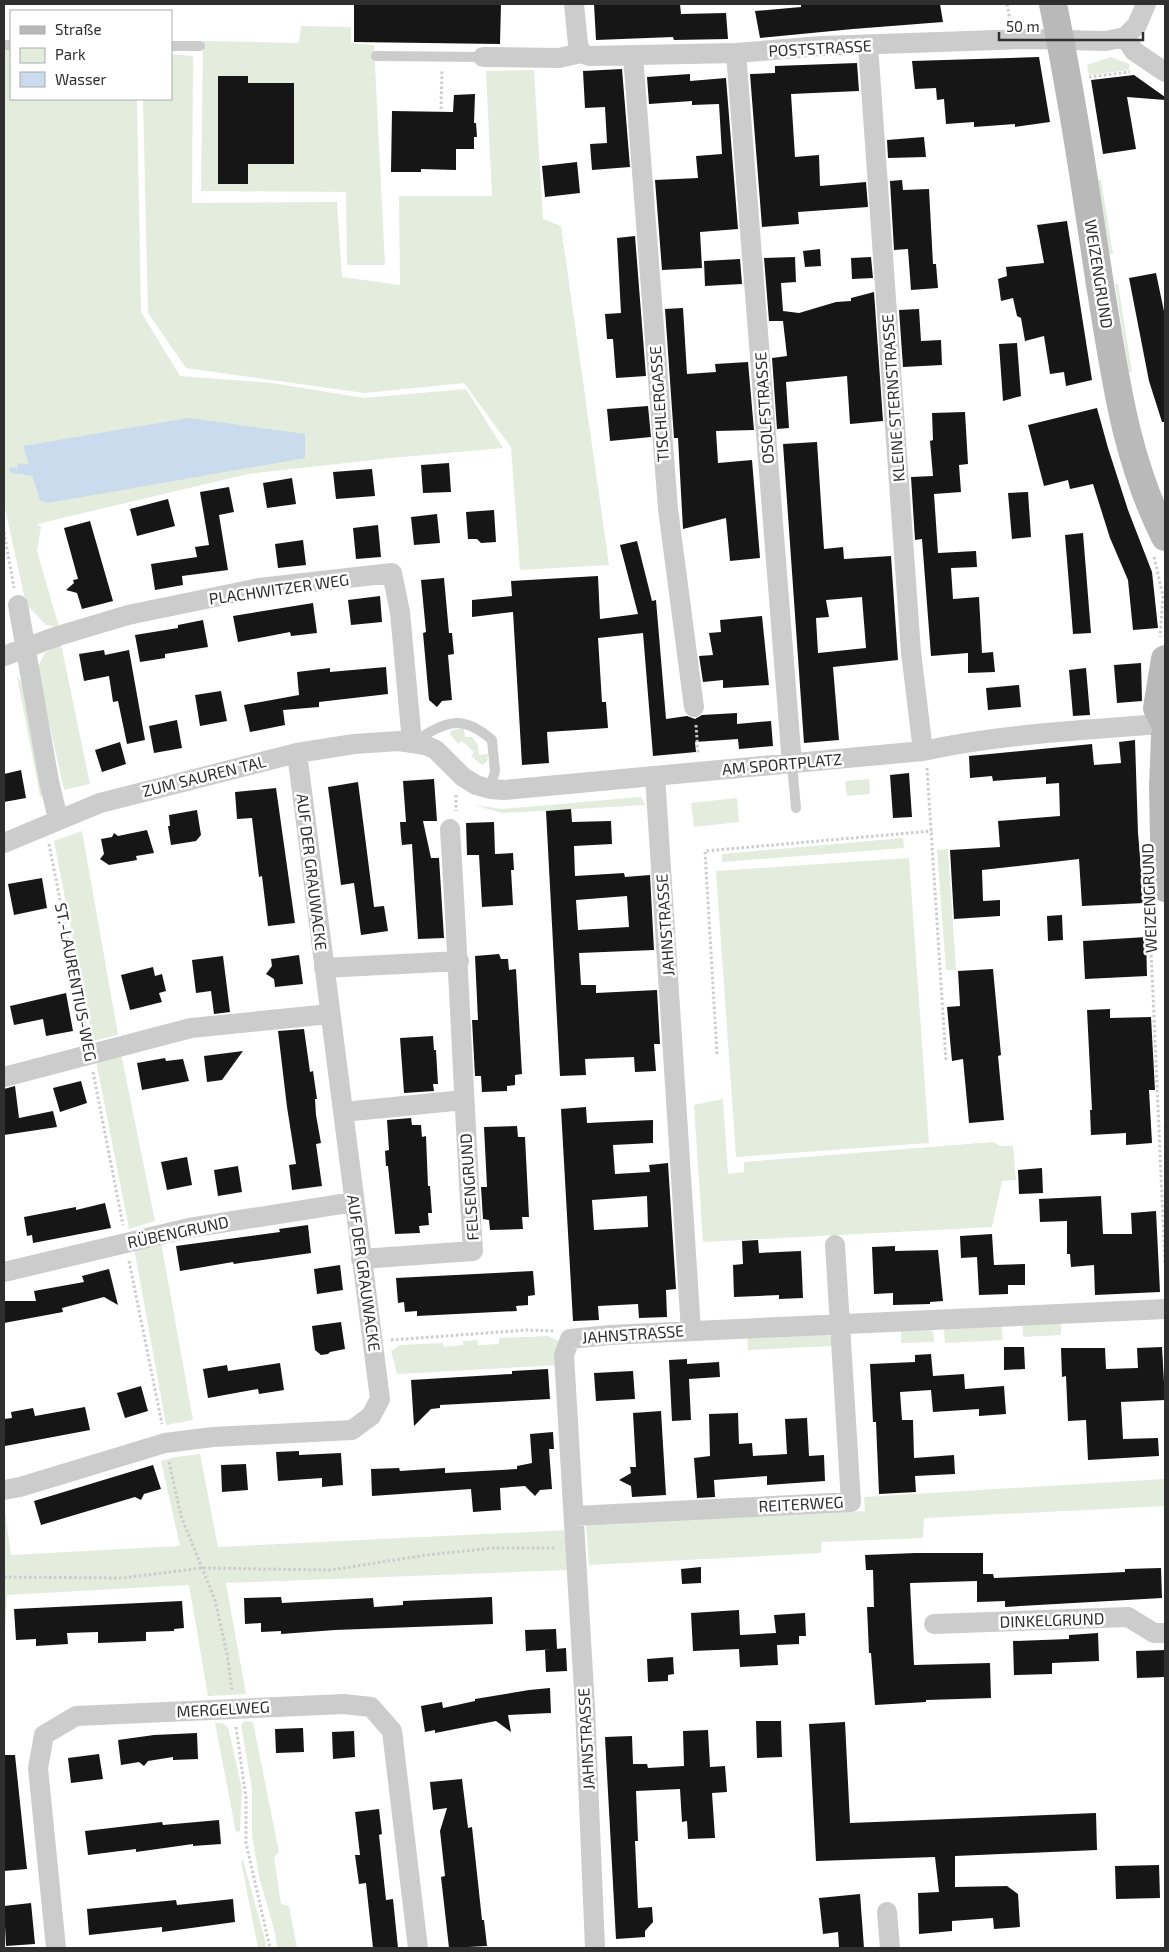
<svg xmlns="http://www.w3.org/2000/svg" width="1169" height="1952" font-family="'Exo 2',sans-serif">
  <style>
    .green { fill: #e3ecdd }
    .water { fill: #c9dbec }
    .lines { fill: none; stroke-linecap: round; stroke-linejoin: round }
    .stream { stroke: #c9dbec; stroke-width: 5.5 }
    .building { fill: #161616; fill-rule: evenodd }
    .path { stroke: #ccc; stroke-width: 3; stroke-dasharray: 2.5 2.5; stroke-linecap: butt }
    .service { stroke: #ccc; stroke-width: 10 }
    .minor { stroke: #ccc; stroke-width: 20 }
    .secondary { stroke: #b9b9b9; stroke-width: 28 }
    .labels { text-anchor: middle; stroke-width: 5; stroke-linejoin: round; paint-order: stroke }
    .street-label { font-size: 16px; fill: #2f2f2f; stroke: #fff }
  </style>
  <rect width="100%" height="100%" fill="#fff"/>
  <path class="green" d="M301 26 351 27V43L374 45 385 265H347L346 192 201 191 203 41 299 43Z
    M4 49H11V99H137L141 312 180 376 272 383 364 398 466 389 503 448 391 458 248 474 37 524 41 527 37 551 59 627 46 625 26 604 4 504Z
    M171 54 193 56 192 203 337 202 342 277 400 285 399 196H492L486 71 534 70 543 219 561 226 609 565 520 570 511 447 464 383 364 393 186 368 148 313 143 99H171Z
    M1111 57 1129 64V70L1089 75 1087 65Z
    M1098 180H1101L1113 254H1110Z
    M1115 284H1118L1132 372H1129Z
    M61 644 90 784 64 790 37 669 45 653Z
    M17 676 26 688 44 797 40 796Z
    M464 728 465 737H472L478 745 479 755 488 754 487 762 482 765 471 756 474 752 462 741 458 744 450 734 452 730Z
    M869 779 870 794 847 796 845 781Z
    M641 797 645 805 502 813 474 805 502 809Z
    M737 798 739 822 694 827 691 803Z
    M82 831 118 1035 93 1041 54 841Z
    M903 838 904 848 722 862V854Z
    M948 849 956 970H946L937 850Z
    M909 858 929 1143 736 1157 716 871Z
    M121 1053 155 1221 129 1229 96 1061Z
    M723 1099 728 1174 744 1172V1162L993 1142 1001 1146H1013L1016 1180 1002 1181 992 1227 703 1242 694 1105Z
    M161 1242 193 1420 166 1425 134 1248Z
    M1022 1321H1057L1061 1325V1335L1023 1337Z
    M1001 1323 1003 1340 945 1343 944 1330 949 1326Z
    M927 1327 933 1332 934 1342 901 1343V1328Z
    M826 1332 834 1340 833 1346 748 1350 747 1336Z
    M548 1336 563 1343 560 1365 397 1374 391 1351 400 1345 443 1343 444 1347 463 1345V1341L477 1340 478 1345 499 1344V1338Z
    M200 1454 218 1547 569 1530 570 1570 226 1583 246 1694 208 1696 189 1585 7 1595 4 1653V1505L11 1555 180 1546 161 1461 176 1457Z
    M1165 1479V1506L924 1518 923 1538 822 1542 821 1553 589 1565 586 1525 865 1511 864 1497Z
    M245 1721 253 1722 279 1852 274 1857 281 1904 289 1906 297 1948H277L275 1933 259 1876 252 1836V1789L241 1725Z
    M215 1723H222L228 1727 242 1789 240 1831 236 1832Z
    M243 1860 266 1943V1948H258L241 1861Z"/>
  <path class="water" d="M189 418 305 434V458L48 503 40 500 23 446Z"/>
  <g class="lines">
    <path class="stream" d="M20 466 30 468
      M12 470 31 473"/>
  </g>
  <path class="building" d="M354 4H501L500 44 354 42Z
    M594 4H680L681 14 726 13 728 39 674 40 673 37 596 40Z
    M801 4H940L943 22 853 29 760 38 755 11 801 7Z
    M1039 57 1050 122 1015 127V124L974 127V122L946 124 944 99 937 100 936 88 915 89 912 61Z
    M857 63 859 91 791 94 795 157 819 155 820 186 866 182 868 207 798 212 799 224 762 227 750 74 775 73V66Z
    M622 69 630 167 592 170 590 144 607 143 605 107 585 108 583 71Z
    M690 74V81L726 78 738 229 700 232 702 268 662 270 655 180 698 178 696 156 722 154 719 104 692 105V101L649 104 647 77Z
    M1134 75 1165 97V100L1127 97 1136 149 1103 154 1091 80Z
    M218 76H248V83H294V164H248V184H218Z
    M475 94 474 123H476L477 137H474V149H456V170L421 169V172H391L392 111 453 112 454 95Z
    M924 137 926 157 888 158 887 140Z
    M577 162 580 193 545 197 542 166Z
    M902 180 903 190 929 189 933 264H936L938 288 911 290 908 249 894 250 890 181Z
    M1067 221 1092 380 1066 386 1064 372 1050 374 1044 336 1025 341 1021 318 1017 316 1013 298 1001 301 998 279 1007 276 1006 267 1044 263 1037 225Z
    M635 236 646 376 616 378 613 339H607L605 314 621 313 617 238Z
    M820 249 821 266 805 267 803 251Z
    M795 257 796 282 781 283 783 311 799 313 836 302 851 301V298L874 292 883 421 850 424 847 376 786 382 789 428 777 429 772 358 787 356 783 321H769L764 258Z
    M871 257 873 278 852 279 851 258Z
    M740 259 742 284 705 286 704 261Z
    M1156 273 1165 316V422H1162L1149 381 1129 278Z
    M683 308 687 374 716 372 715 364 748 362 754 430 716 431 718 463 752 460 760 558 730 561 726 518 683 529 678 438H674L665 309Z
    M919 309 921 341 941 340 942 365 903 367 899 310Z
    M1017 343 1021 396 1003 401 999 344Z
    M648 406 651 437 610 441 607 409Z
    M1097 408 1108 448 1128 510 1152 572 1158 628 1133 630 1128 580 1110 538 1093 484 1070 489 1068 480 1044 486 1028 425Z
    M965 412 968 464 959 465 961 492 934 494 938 553 976 551 977 567 951 568 953 599 979 597 982 653 993 652 995 672 968 673V653L931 656 922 539 915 540 911 477 933 476 930 441 933 440 932 413Z
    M817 442 824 549 843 547 844 559 891 556 898 660 833 667 839 740 804 743 783 444ZM862 597 866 648 818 653 816 618 829 617 826 600Z
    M449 463 451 492 423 493 421 465Z
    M372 469 375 496 336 499 333 472Z
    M292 478 296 504 267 508 263 483Z
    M229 487 234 512 219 515 228 570 182 576 183 585 155 590 151 564 197 557 195 547 209 545 200 492Z
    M1028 492 1031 537 1012 539 1008 493Z
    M168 499 175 526 137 536 130 509Z
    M494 510 496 542 481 543 477 539H468L466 512Z
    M437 514 440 543 414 545 411 517Z
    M90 521 113 601 82 609 77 593 66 590 74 583 73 580 78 579 64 528Z
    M378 525 381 557 356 559 353 528Z
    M1083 533 1091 633 1073 634 1065 535Z
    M303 540 306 565 278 568 275 544Z
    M637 541 652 601 656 600 666 719 687 716 695 719 702 715 737 713V724L771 721 773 746 739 749 738 739 695 742 696 752 653 756 643 633 598 638 602 702H606L608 728 547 732 549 763 522 765 513 612 472 617V600L512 596 511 581 598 576 600 619 638 614 620 545Z
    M444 578 449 633H452L454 654 448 655 452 700 442 701 437 707 429 700 423 633 426 632 421 580Z
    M380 596 382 622 351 625 348 600Z
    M313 603 317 633 291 636 290 632 238 642 233 616Z
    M762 616 769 685 723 688V680L703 682 699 656 713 655 709 633 721 632 720 620Z
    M203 620 208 647 165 654V658L140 662 135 635 178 628V625Z
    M104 650 105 655 129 650 145 740 127 744 118 701 113 702 109 676 84 681 79 654Z
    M1141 663 1142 701 1117 703 1114 665Z
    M386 667 388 694 336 700 319 702V707L283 710 285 725 250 732 244 705 299 695 297 672 330 668V672Z
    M1086 668 1090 715 1073 716 1069 670Z
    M1019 685 1021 707 988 710 986 688Z
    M221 691 227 721 200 726 195 695Z
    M177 720 182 748 154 753 149 726Z
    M1135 740 1138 833 1144 903 1082 906 1079 859 982 870 983 901 1000 900V916L954 919 950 850 1000 847 998 821 1060 816 1059 783 1046 784V777L993 781 992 776 970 778 969 756 1092 744 1094 765 1121 763 1119 742Z
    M120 742 126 764 102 772 95 750Z
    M21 770 26 798 4 802V774Z
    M909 773 912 817 893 818 890 775Z
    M434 779 437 821H423L431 858H439L444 938 418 939 412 844 402 845 401 836 400 822H406L403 781Z
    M358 782 374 907 384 906 388 931 361 935 354 883 341 885 328 787Z
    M276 788 295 923 268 926 262 876 259 877 252 818 237 819 235 792Z
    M571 809 572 822 611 821 612 844 574 846 575 876 624 873 625 877 650 875 654 950 579 953 581 985H596V993L657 990 660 1044H654L656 1071 635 1072 634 1057 585 1059 586 1075 560 1076 546 811ZM627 896 629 927 578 930 576 900Z
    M197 810 201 835 196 841 171 845 168 826H170L169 815Z
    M494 822 495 854 513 853 514 870H511L513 905 482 907 479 855H467L466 823Z
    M147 830 154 853 136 856 137 860 109 865 100 859 104 854 101 839 112 837 114 833 118 836Z
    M42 878 47 908 14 915 8 884Z
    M1062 915 1063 940 1048 941 1047 916Z
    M1146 937 1147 976 1085 979 1083 941Z
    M499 954 501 959H508L509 970 516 969 522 1074 515 1075V1085L507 1086V1091L482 1092 481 1076H475L472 1020H478L475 956Z
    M299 955 303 984 275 987 274 979 266 974 272 966 271 959Z
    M223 956 230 1012 214 1014 211 991 196 993 192 960Z
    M153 967 155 976 162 974 166 991 159 993 162 1002 130 1010 121 975Z
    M993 969 1001 1055 998 1056 1004 1120 969 1123 963 1059 952 1061 947 1007 960 1006 958 971Z
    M66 993 73 1031 46 1036 43 1019 14 1025 10 1006Z
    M1110 1009V1018L1151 1017 1155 1090H1149L1152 1143 1126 1145V1133L1091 1135 1090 1110H1092L1087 1010Z
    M304 1029 310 1072 313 1071 317 1099H315L316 1115 321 1143 316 1144 322 1186 292 1190 289 1165 296 1164 287 1107 278 1031Z
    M433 1036 434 1050H436L438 1084H433L434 1091 404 1093 400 1038Z
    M243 1051 222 1080 207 1082 204 1056Z
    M165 1058 166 1061 183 1059 189 1081 142 1090 137 1063Z
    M81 1081 87 1103 60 1112 53 1088Z
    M15 1086 19 1118 53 1111 57 1127 4 1135V1089Z
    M586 1107 587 1123 653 1120V1143L613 1145 615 1174 650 1172 649 1165 668 1163 676 1289 666 1290 667 1317 639 1318 638 1304 598 1306 599 1320 573 1321 561 1109ZM647 1196 648 1227 594 1230 592 1200Z
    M411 1118 412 1125H421L422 1137 426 1136 428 1186H430L432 1213H428L429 1225 419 1226 420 1233 395 1234 388 1166H386L385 1151 389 1150 387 1120Z
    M517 1126 518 1137H525L529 1217H522L523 1229 490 1230 489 1220 483 1219 481 1187H487L484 1127Z
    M187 1157 192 1185 167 1190 161 1162Z
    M238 1166 242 1192 218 1196 214 1170Z
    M1042 1168 1043 1193 1019 1194 1018 1170Z
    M1101 1196 1103 1234H1132L1131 1213 1156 1211 1160 1292 1095 1295 1094 1265 1071 1267 1070 1254H1067V1221L1040 1222 1039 1199Z
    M105 1203 111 1228 33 1243 32 1235 27 1236 24 1217 76 1207V1210Z
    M308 1225 311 1253 234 1264 233 1262 180 1271 176 1246 280 1232 279 1229Z
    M992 1234 994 1265 1025 1264V1285H1008V1294L979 1295 977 1257 961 1258 960 1236Z
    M758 1240 759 1253 801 1251 803 1298 779 1299V1295L734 1297 733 1265 743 1264 742 1241Z
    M895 1246V1251L938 1250 943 1301 930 1302V1304L893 1305V1293L874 1294 872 1247Z
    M340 1265 343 1290 317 1294 314 1269Z
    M109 1269 118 1305 104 1297 62 1308 63 1312 4 1323V1301H36L34 1291 84 1282 82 1276Z
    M533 1271 535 1295 528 1296V1305L516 1306 517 1311 417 1316V1311L405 1312 404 1302 398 1303 396 1278Z
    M341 1322 345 1349 330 1352 328 1354 321 1355 315 1350 312 1326Z
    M1004 1347H1024L1025 1369 1004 1370Z
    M1162 1347 1165 1400 1121 1402 1123 1439 1158 1438 1159 1456 1088 1460 1086 1420 1068 1421 1066 1376 1062 1377 1061 1348H1105L1106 1369 1138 1368 1137 1348Z
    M931 1354 933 1376 964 1374 965 1389 1004 1386 1006 1414 979 1416V1409L933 1412 931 1390 900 1392 902 1420H913L914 1458 954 1455 955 1474 915 1476 916 1492 879 1494 876 1422H873L870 1364 915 1362V1355Z
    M687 1359V1364L719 1362 720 1377 689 1379 691 1420 672 1421 669 1360Z
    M280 1363 284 1390 259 1394 258 1389 208 1398 203 1369 227 1365 228 1371Z
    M548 1369 550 1399 440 1405V1408L431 1409 414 1426 411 1380 512 1374V1371Z
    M633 1371 635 1399 596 1401 594 1373Z
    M141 1386 148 1411 125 1418 117 1393Z
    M85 1407 90 1430 5 1446 4 1419 12 1418 11 1412 33 1408 35 1416Z
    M661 1411 666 1495 632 1497 631 1486 619 1480 631 1473 630 1467H636L633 1413Z
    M738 1413 739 1444 752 1443 753 1456 787 1454 785 1419 807 1418 809 1456 824 1455 825 1481 767 1485V1476L714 1480 715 1497 697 1498 694 1458 710 1456 709 1414Z
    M553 1432 554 1449H549L552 1489 540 1490 535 1496 525 1486 500 1488 501 1510 473 1512 471 1489 372 1496 371 1469 399 1468 400 1471 445 1468V1473L517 1469V1466L532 1463 530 1434Z
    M299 1451V1455L341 1453 343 1485 322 1487V1478L278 1481 276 1452Z
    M246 1464 248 1490 222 1492 221 1465Z
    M153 1465 161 1489 144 1494 141 1500 135 1497 41 1525 34 1501Z
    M916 1553H983V1574H993L994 1578 1125 1572V1569L1161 1568 1162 1598 1005 1607V1601L977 1602V1581L910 1583 914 1665 990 1663 991 1698 926 1700V1702L875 1705 871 1653H869L867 1607H874L873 1570H866L865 1555Z
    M701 1567V1583L682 1584 681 1569Z
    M281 1597 282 1603 373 1598 374 1607 403 1605V1601L492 1597 493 1624 335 1630 281 1634V1631L261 1632V1623L245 1624 244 1598Z
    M182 1601 184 1628 174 1629V1631L146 1632V1641L98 1643V1632L67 1633 68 1644 36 1646V1639L16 1640 14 1609Z
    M739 1610 740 1635 776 1633 774 1615 805 1613 806 1636H799V1644L777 1645 778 1665 740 1667 739 1649 693 1651 691 1613Z
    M556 1629 557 1649 526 1651 525 1630Z
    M1098 1633 1099 1661 1052 1663V1674L1014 1675 1013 1641 1069 1639V1635Z
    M566 1648 567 1671 546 1672 545 1650Z
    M1165 1650V1677L1137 1678 1136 1651Z
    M673 1657 674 1674 668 1675V1681L648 1682 647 1659Z
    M550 1688 551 1713 508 1715 511 1732 496 1721 435 1733V1730L425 1732 421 1706 442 1702 443 1708 475 1701V1699L529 1690Z
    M756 1721H781L782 1757 757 1758Z
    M845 1722 850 1823 1096 1813 1097 1850 955 1856V1887L1007 1886 1018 1894 1020 1927 994 1929 993 1918 952 1921V1931L919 1934 918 1893 939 1892 935 1857 816 1861 809 1724Z
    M303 1728 304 1752 276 1753 275 1729Z
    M708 1730 710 1767 725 1766 727 1792 712 1793 715 1838 688 1839 687 1821 682 1822 680 1789 636 1791 638 1841H635L638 1908 652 1907 653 1922 645 1931V1937L616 1939 605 1737 632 1736 633 1764H647L648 1768 684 1766 683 1731Z
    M354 1731 355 1757 333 1759 332 1732Z
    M197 1733 198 1759 173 1760V1757L148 1761 144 1766 139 1762 121 1765 118 1740 154 1735Z
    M99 1754 103 1779 71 1783 68 1758Z
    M4 1755H15L27 1869 4 1871Z
    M462 1779 468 1828 472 1827 482 1920H484L487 1946 449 1948 441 1877 445 1876 440 1831 447 1808 433 1810 430 1782Z
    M379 1809 382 1834 379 1835 386 1900 393 1899 398 1948H373L366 1883 359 1884 355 1855H360L355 1812Z
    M219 1820 221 1844 193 1846V1844L136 1852V1849L88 1855 85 1831 162 1822 163 1825Z
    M1159 1865 1160 1898 1116 1899 1115 1866Z
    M860 1894 864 1948H839L838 1932 823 1934 819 1898Z
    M233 1899 235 1922 162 1932V1927L89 1935 87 1909 176 1900 177 1905Z
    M31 1903 35 1944 6 1946 4 1906Z"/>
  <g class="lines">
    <path class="path" d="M1007 4 1010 20
      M1089 77 1130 72
      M441 109 442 70
      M4 532 14 588
      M1154 557 1163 596 1160 637
      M696 725 698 754
      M927 768 946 1061
      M456 795V811
      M49 844 87 1036
      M1149 905 1165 1264
      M717 1054 705 851 932 831
      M93 1072 123 1225
      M129 1261 162 1424
      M391 1340 527 1330 554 1331
      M169 1462 181 1516 215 1600 227 1654 232 1691
      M4 1577 123 1578 202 1568 330 1570 427 1555 492 1548H556
      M236 1727 246 1798V1843L270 1948"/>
    <path class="service" d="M4 45H11
      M171 46H200
      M376 56 483 57
      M413 742C445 723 460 712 492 740L495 771 490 789
      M792 764 796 808"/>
    <path class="minor" d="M574 4 578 44 581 53
      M1125 37 1134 51 1165 72
      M1125 37 1137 25 1146 4
      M868 45 911 652 923 751
      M736 53 792 764
      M633 55 668 509 694 707
      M483 57 559 58 581 53 589 56 736 53 821 46 1026 39 1106 41 1125 37
      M18 605 49 781 58 819
      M4 656 58 636 128 615 259 588 392 573 400 612 412 742
      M655 776 691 1331
      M4 843 100 803 297 753 354 744 399 741 425 745 436 750 463 777 476 785 490 789 504 790 923 751C996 735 1072 731 1147 725H1165
      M324 968 459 961
      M4 1077 191 1028 330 1014
      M343 1112 464 1100
      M361 1259 473 1251C464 1111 459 970 450 829
      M4 1272 189 1228 354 1202
      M4 1490 20 1487 165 1443 213 1437 352 1430 371 1416 380 1399 297 753
      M574 1516 851 1502 835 1245
      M934 1624 1128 1617 1154 1633H1165
      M887 1912 890 1948
      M56 1948 38 1768 44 1735 76 1716 344 1704 371 1707 392 1731 418 1948
      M595 1948 585 1707 564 1355 570 1339 610 1335 1165 1309"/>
    <path class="secondary" d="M1053 4C1072 97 1086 191 1100 285 1115 374 1124 455 1165 537
      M1165 659 1157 708 1165 724
      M1165 736 1163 787 1165 888"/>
  </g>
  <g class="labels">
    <g class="street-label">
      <text transform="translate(820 48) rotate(-3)" y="6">POSTSTRASSE</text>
      <text transform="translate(1099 274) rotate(81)" y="6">WEIZENGRUND</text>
      <text transform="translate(893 398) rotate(-94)" y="6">KLEINE STERNSTRASSE</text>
      <text transform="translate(659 404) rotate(-94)" y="6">TISCHLERGASSE</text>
      <text transform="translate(764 408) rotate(-94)" y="6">OSOLFSTRASSE</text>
      <text transform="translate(279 589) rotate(-8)" y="6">PLACHWITZER WEG</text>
      <text transform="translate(782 764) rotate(-5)" y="6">AM SPORTPLATZ</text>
      <text transform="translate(204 776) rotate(-14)" y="6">ZUM SAUREN TAL</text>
      <text transform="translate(312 872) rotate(83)" y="6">AUF DER GRAUWACKE</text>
      <text transform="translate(1149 898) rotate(-92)" y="6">WEIZENGRUND</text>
      <text transform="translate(665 925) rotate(-94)" y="6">JAHNSTRASSE</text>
      <text transform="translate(76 982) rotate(79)" y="6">ST.-LAURENTIUS-WEG</text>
      <text transform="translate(469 1187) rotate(-94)" y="6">FELSENGRUND</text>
      <text transform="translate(178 1232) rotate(-12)" y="6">RÜBENGRUND</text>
      <text transform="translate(364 1273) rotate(82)" y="6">AUF DER GRAUWACKE</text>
      <text transform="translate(633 1334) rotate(-4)" y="6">JAHNSTRASSE</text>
      <text transform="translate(801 1504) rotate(-3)" y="6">REITERWEG</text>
      <text transform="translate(1052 1620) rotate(-2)" y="6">DINKELGRUND</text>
      <text transform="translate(223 1709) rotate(-3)" y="6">MERGELWEG</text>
      <text transform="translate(586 1739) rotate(-93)" y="6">JAHNSTRASSE</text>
    </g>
  </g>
  <rect width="1169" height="1952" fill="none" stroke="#2f2f2f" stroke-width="10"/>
  <rect x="10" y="10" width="162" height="90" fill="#ffffff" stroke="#acacac"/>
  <rect x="20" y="26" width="25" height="8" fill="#b9b9b9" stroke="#acacac"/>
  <text x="55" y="35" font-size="15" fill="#2f2f2f">Straße</text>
  <rect x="20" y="48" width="25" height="15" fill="#e3ecdd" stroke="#acacac"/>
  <text x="55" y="60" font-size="15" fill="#2f2f2f">Park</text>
  <rect x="20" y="72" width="25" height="15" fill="#c9dbec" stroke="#acacac"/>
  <text x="55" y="85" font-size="15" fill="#2f2f2f">Wasser</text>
  <path d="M999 32v8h144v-8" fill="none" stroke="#2f2f2f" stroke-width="2.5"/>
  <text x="1006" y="32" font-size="15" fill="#2f2f2f" stroke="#ffffff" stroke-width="4" paint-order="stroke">50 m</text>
</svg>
